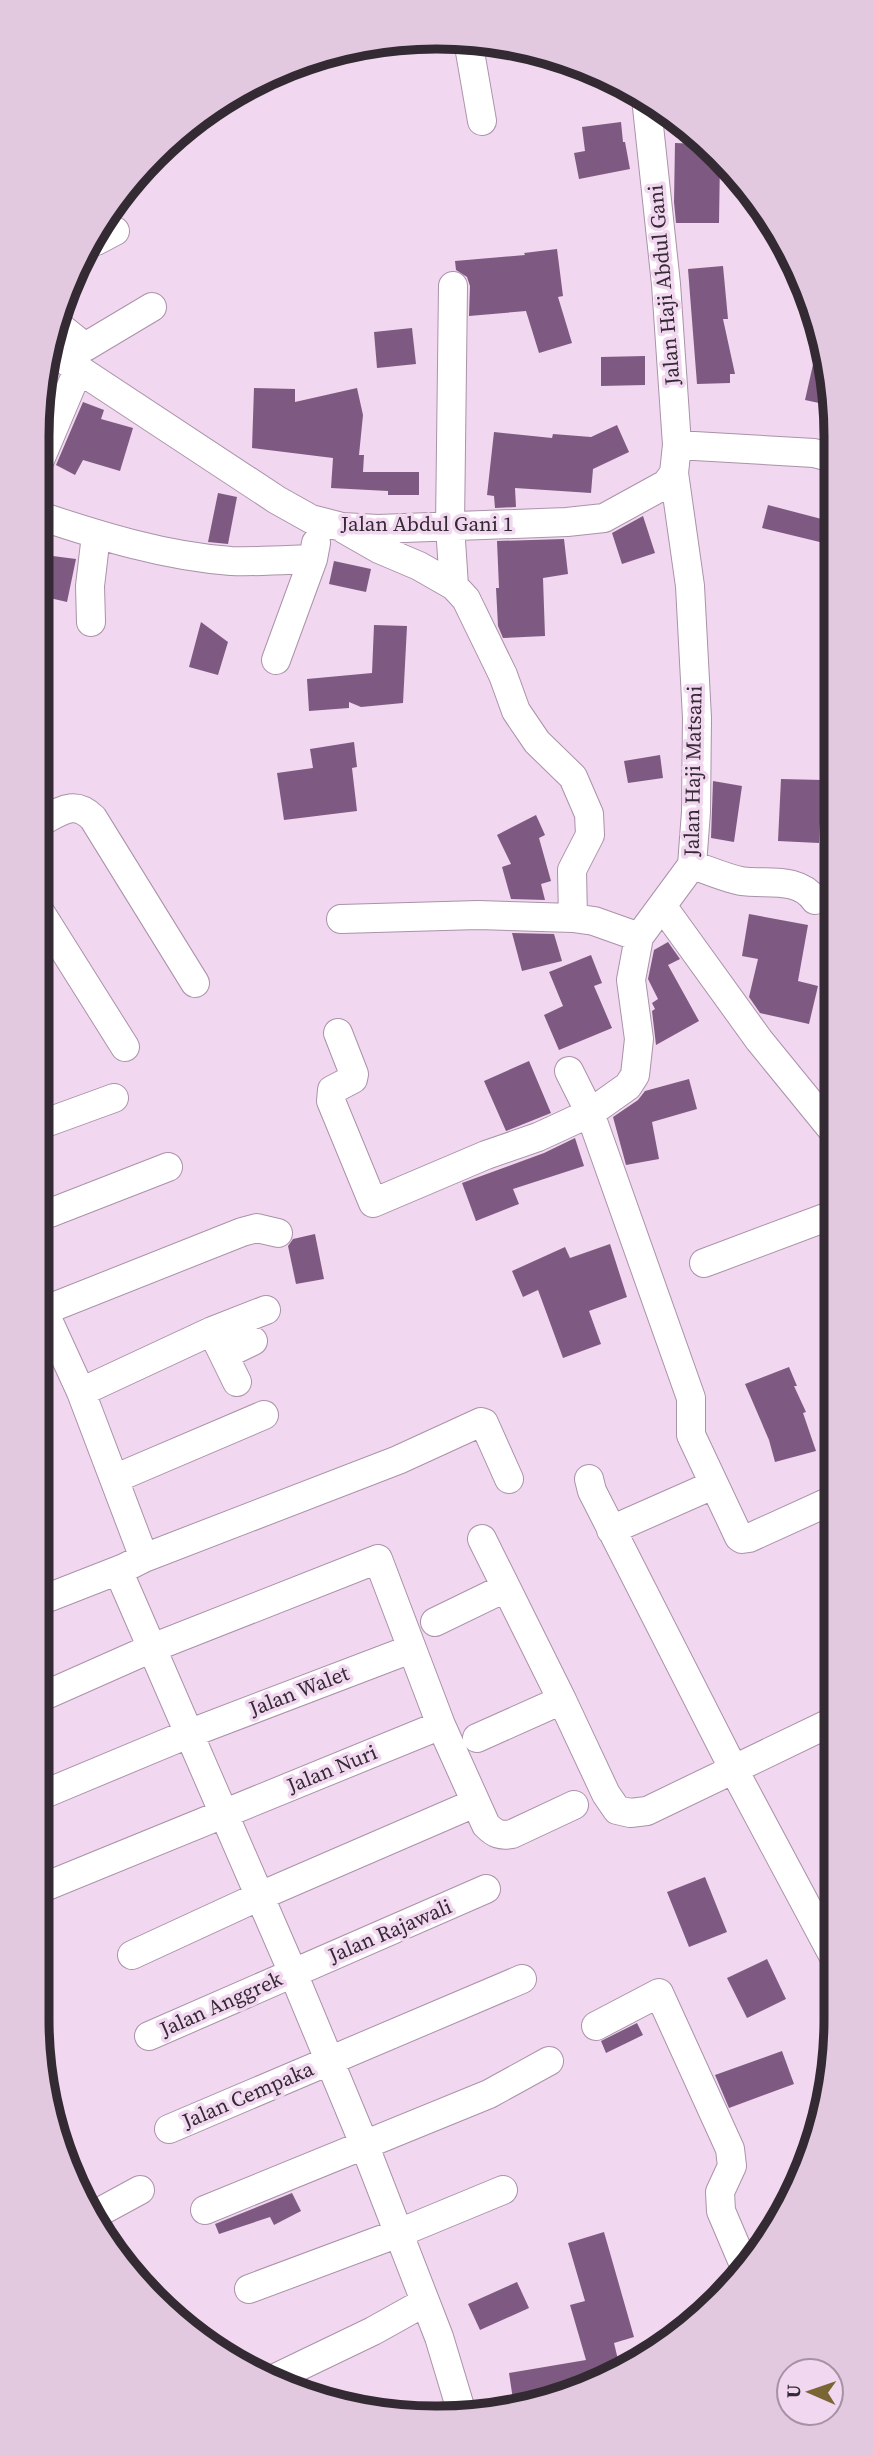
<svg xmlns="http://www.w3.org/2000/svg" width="873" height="2455" font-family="'Source Serif 4',serif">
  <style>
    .building { fill: #7e5a82 }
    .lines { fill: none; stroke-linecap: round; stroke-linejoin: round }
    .minor-casing { stroke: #aa92a9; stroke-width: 30 }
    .minor { stroke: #fff; stroke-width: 28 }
    .labels { text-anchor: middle; stroke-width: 7; stroke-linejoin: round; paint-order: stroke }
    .street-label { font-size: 21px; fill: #342a33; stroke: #f1d7ef }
    .rim { fill: none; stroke: #342a33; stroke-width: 9 }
  </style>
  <rect width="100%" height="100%" fill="#f1d7ef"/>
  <path class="building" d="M621 122 623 142H625L630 169 579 179 574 153 585 151 582 127Z
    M675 143 701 144 720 159 719 223H676L674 202Z
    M557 249 563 296 558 297 572 343 539 353 526 311 469 316 470 286 467 277 456 270 455 261 525 255 524 253Z
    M723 266 728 319H723L735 374H730V383L697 384 688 269Z
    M412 328 416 364 377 368 374 332Z
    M819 338 833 384V406L805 400Z
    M645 356V385L601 386V357Z
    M254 388 295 389V402L357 388 363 415 359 455H364L363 472H419V495H388V491L331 488 333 458 252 448Z
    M83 402 104 410 101 419 133 428 120 471 83 460 75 475 56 465Z
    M617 425 629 452 593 469 591 493 515 488 516 507 495 508 494 496 487 495 494 432 552 438 553 434 591 437Z
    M218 493 237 497 228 544 208 542Z
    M768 505 833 522 828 544 762 528Z
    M643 516 655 553 622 564 612 533Z
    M564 539 568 574 543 578 545 636 503 638 498 626 496 588H499L497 541Z
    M37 554 76 559 67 602 37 595Z
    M334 561 371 569 366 592 329 584Z
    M201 622 228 642 218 675 189 667Z
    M374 625 407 626 403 703 361 707 349 702V708L309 711 307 679 372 673Z
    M354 742 357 767 352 768 357 811 284 820 277 773 313 768 310 749Z
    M660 755 663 778 628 783 624 761Z
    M781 779 822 780 819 843 778 841Z
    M713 781 742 786 734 842 711 838Z
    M536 815 545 835 539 838 551 881 541 884 545 900 511 899 502 867 511 864 497 835Z
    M749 914 808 925 798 981 818 986 809 1024 760 1013 749 997 758 959 742 956Z
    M512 933 554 934 562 961 522 971Z
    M668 942 680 959 668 965 699 1021 656 1045 652 1011 655 1009 652 1003 658 999 648 979 654 950Z
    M591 955 602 983 594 986 612 1028 559 1050 544 1015 563 1006 549 972Z
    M529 1061 551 1113 506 1131 484 1081Z
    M689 1079 697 1109 652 1122 659 1159 626 1165 613 1117 638 1100 645 1091Z
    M575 1138 584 1166 513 1189 519 1204 476 1221 462 1183 544 1153Z
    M315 1234 324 1279 296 1284 288 1246 293 1239Z
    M610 1244 627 1297 589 1311 601 1344 563 1358 538 1290 523 1297 512 1271 565 1247 570 1258Z
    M789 1367 797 1386H794L806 1412 803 1413 816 1451 775 1462 769 1440 745 1384Z
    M705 1877 727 1932 689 1947 667 1892Z
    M767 1959 786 1999 747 2018 727 1978Z
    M637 2023 643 2035 606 2053 601 2041Z
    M782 2051 794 2084 729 2108 715 2075Z
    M292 2193 301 2211 274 2225 270 2217 219 2234 215 2224Z
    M604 2232 634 2337 614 2343 620 2368 540 2405 514 2406 509 2373 586 2360 570 2305 585 2301 568 2243Z
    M517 2282 529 2308 480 2330 468 2304Z"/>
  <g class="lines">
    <g class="minor-casing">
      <path id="minor" d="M469 46 482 121
        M96 241 115 231
        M453 286 450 526 454 586
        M55 323 85 347 152 307
        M48 349 277 500 311 519 342 527 378 529 567 522 604 518 666 484 674 473
        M677 445 814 453 833 458
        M37 467 78 370
        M37 515C100 536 164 556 231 561 258 562 286 560 313 559
        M344 529 379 549 419 566 454 586 466 599 503 675 516 711 537 742 573 777 589 814 590 835 572 870 573 918
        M91 622 90 586 96 535
        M276 660 313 559 316 543
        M37 824C59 813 73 798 93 818L195 983
        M692 865C708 870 725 878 741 881 766 885 798 876 815 900
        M37 907 125 1047
        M663 907 759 1040 834 1132
        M341 919 478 915 573 918 594 921 639 937
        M338 1033 354 1074 353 1079 332 1090 331 1101 373 1203 486 1155 538 1137 590 1113 628 1086 635 1075 639 1039 631 980 639 937 692 865 696 812 697 718 690 586 674 473 677 445 666 284 646 98
        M569 1071 590 1113 691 1398V1435L739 1537 742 1539 749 1538 835 1499
        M37 1126 114 1098
        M37 1218 168 1167
        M704 1263 835 1214
        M37 1296 81 1392 144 1558 124 1568 121 1577 293 1973 364 2144 439 2337 461 2410
        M43 1311 242 1232 257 1228 278 1233
        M212 1331 237 1382
        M224 1355 253 1341
        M81 1392 212 1331 266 1310
        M114 1479 264 1415
        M589 1479 592 1491 734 1770 836 1961
        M611 1530 713 1485
        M482 1539 562 1700 606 1794 617 1810 630 1813 647 1811 836 1720
        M144 1558 398 1460 481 1422 484 1423 509 1479
        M37 1602 124 1568
        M435 1622 505 1588
        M37 1699 152 1648 378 1559 441 1725 486 1825C495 1834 500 1836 512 1834L574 1805
        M477 1738 562 1700
        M37 1797 188 1734 411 1649
        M37 1890 441 1725
        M132 1955 260 1896 475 1803
        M596 2026 659 1993 730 2149 732 2166 720 2192 721 2211 744 2265
        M149 2036 486 1889
        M169 2129 522 1979
        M205 2210 489 2094 549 2061
        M94 2215 140 2190
        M249 2289 399 2233 503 2190
        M271 2380 373 2331 425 2302"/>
    </g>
    <use href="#minor" class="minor"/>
  </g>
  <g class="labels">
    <g class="street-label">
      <text transform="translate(664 285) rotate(-95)" y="7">Jalan Haji Abdul Gani</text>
      <text x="427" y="531">Jalan Abdul Gani 1</text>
      <text transform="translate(693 771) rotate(-89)" y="7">Jalan Haji Matsani</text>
      <text transform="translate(299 1691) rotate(-21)" y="7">Jalan Walet</text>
      <text transform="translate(332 1769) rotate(-22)" y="7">Jalan Nuri</text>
      <text transform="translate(390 1931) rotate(-23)" y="7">Jalan Rajawali</text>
      <text transform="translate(221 2004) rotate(-24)" y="7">Jalan Anggrek</text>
      <text transform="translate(248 2095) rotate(-23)" y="7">Jalan Cempaka</text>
    </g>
  </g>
  <path d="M0 0H873V2455H0ZM436 49H437A387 387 0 0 1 824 436V2019A387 387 0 0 1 437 2406H436A387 387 0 0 1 49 2019V436A387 387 0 0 1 436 49Z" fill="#e2c9e0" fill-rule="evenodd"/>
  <path class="rim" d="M436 49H437A387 387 0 0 1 824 436V2019A387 387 0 0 1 437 2406H436A387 387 0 0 1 49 2019V436A387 387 0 0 1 436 49Z"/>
  <g transform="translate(810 2392) rotate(272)"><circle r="33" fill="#f1d7ef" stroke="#a592a4" stroke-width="2"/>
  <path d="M0-5L12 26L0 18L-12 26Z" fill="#7a6535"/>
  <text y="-10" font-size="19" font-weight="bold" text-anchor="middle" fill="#342a33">U</text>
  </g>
</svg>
